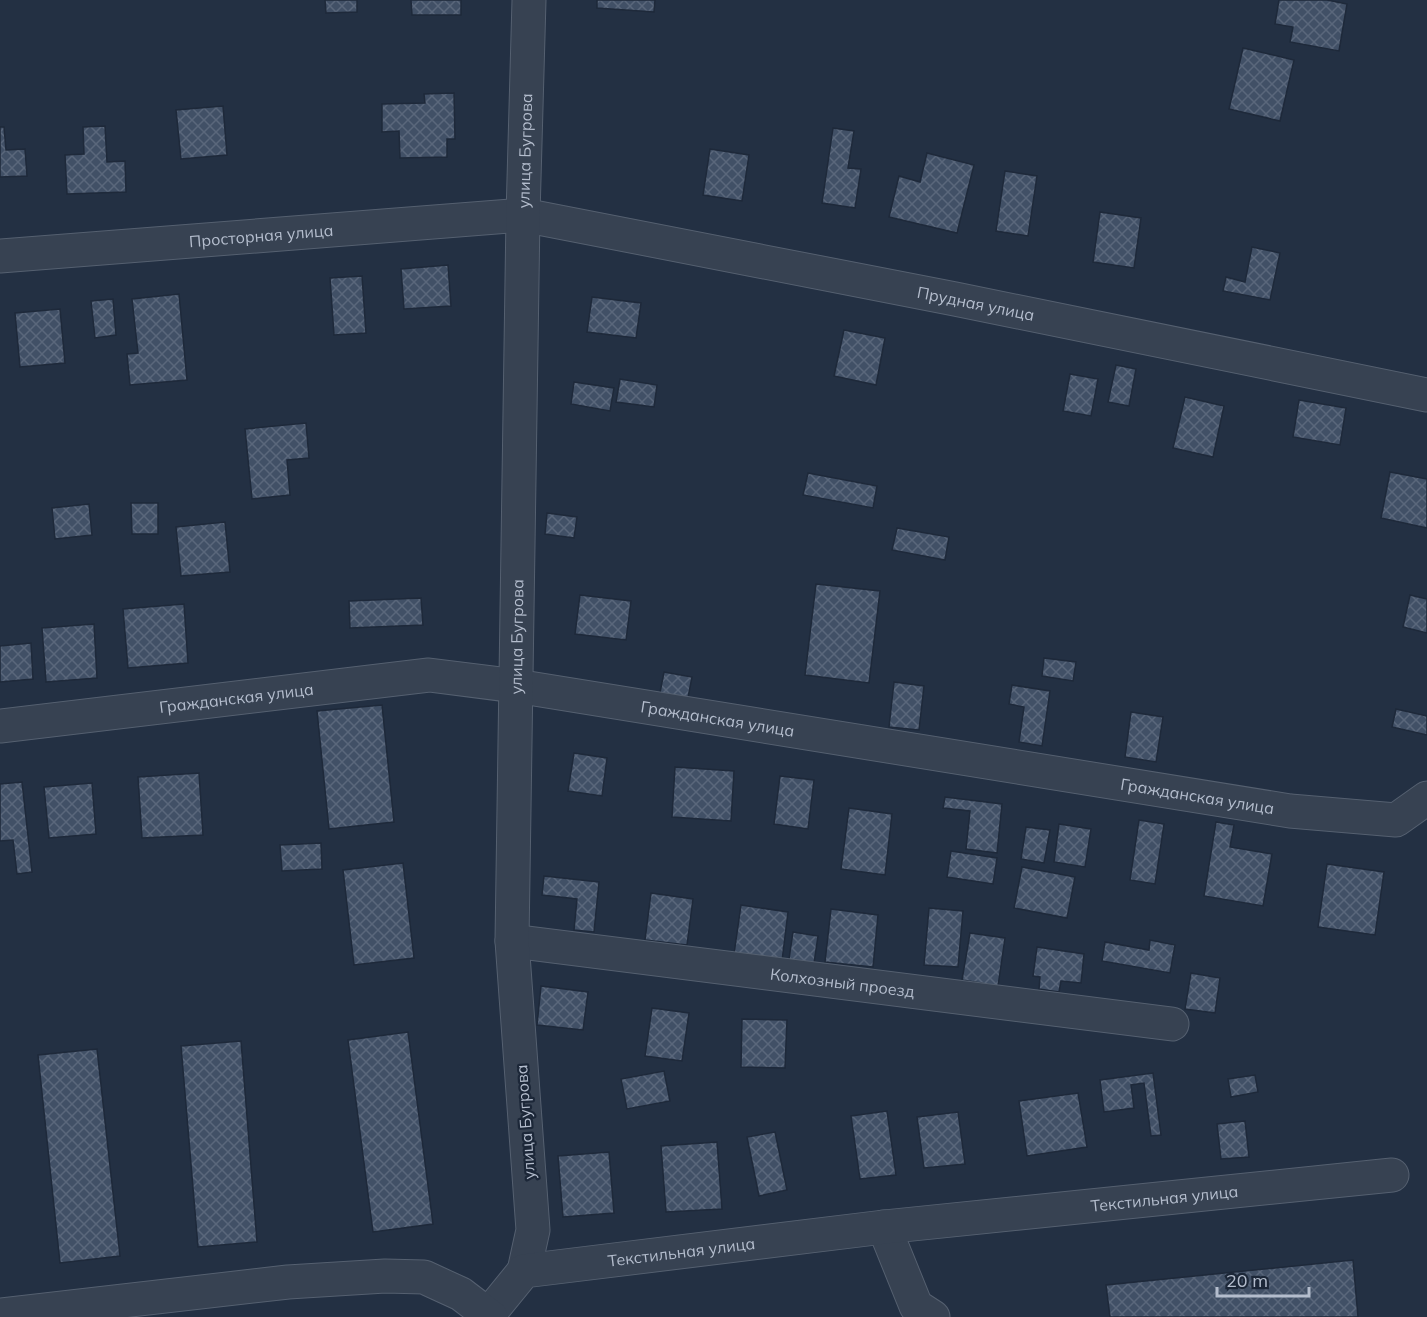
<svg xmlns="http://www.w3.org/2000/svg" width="1427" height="1317" font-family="Mulish,sans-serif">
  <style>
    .building { fill: url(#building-cross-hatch); stroke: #1e293a; stroke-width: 1.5 }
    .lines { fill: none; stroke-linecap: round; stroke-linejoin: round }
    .minor-casing { stroke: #556070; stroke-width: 35 }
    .minor { stroke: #374252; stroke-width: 33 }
    .labels { text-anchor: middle; stroke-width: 4.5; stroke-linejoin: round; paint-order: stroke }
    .street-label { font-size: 16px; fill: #b4bdcd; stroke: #1c2738 }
  </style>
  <defs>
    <pattern id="building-cross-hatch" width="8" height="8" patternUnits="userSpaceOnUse" patternTransform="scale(1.5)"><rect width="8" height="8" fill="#415066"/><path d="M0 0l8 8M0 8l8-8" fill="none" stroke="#5a677b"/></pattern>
  </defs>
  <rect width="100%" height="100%" fill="#233043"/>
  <path class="building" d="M325 0H357V12L326 13Z
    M411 0H461V15H412Z
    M597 0H655L654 12 597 8Z
    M1279 0H1327L1347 4 1339 51 1290 42 1293 27 1275 24Z
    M1243 48 1294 60 1280 121 1229 109Z
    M454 93 455 139H447V157L400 158 399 131 382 132V104L425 103 424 94Z
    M223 106 227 155 181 159 176 110Z
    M105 126 107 162 125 161 126 192 67 194 65 155 84 154 83 127Z
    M0 127H4L6 150 25 149 27 176 0 177Z
    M833 128 854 131 848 168 861 169 855 208 822 203Z
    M710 149 749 155 742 201 703 195Z
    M927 153 974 165 957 233 889 217 899 176 920 182Z
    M1005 171 1037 176 1028 236 996 231Z
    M1100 212 1141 218 1134 268 1093 262Z
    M1252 247 1280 253 1270 300 1223 291 1226 277 1245 282Z
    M448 265 451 306 404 309 401 269Z
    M362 276 366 333 334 335 330 278Z
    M179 294 187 380 130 385 127 354 138 353 132 299Z
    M592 297 641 303 636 338 587 332Z
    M113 299 116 335 95 338 91 301Z
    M60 309 65 363 20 367 15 313Z
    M844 330 885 338 876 385 834 376Z
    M1116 365 1136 369 1129 406 1108 402Z
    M1070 374 1098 379 1091 416 1063 411Z
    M620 379 657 385 654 407 616 402Z
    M574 382 614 388 610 411 571 404Z
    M1185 397 1224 406 1213 457 1173 448Z
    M1299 400 1346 408 1340 445 1293 437Z
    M306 423 309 458 287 460 290 495 252 499 245 429Z
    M1390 472 1427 479V528L1381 518Z
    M808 473 877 486 873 508 803 495Z
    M131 503H158V534H132Z
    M89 504 92 535 55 539 52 508Z
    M547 513 577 517 574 538 545 534Z
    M225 522 230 572 181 576 176 527Z
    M897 528 949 537 945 560 892 550Z
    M816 584 880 591 869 683 805 675Z
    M580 595 631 601 626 640 575 634Z
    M1410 595 1427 599V633L1403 627Z
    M421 598 423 625 350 628 349 601Z
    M184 604 188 663 128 668 123 609Z
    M94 624 97 678 46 682 42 628Z
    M31 643 33 679 0 682V646Z
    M1044 658 1076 662 1073 681 1042 676Z
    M664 672 692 677 686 708 658 703Z
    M894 682 924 686 919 730 889 727Z
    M1012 685 1050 691 1042 746 1019 742 1024 707 1009 704Z
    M382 705 394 822 329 829 317 711Z
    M1396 709 1427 716V735L1392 727Z
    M1131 712 1163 717 1156 762 1125 757Z
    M574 753 607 758 602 796 568 791Z
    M675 767 734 771 731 821 672 817Z
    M199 773 203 835 142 838 138 777Z
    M780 776 814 780 808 829 774 824Z
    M22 782 32 872 17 874 13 840 0 841V784Z
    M92 783 96 834 49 838 44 787Z
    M945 797 1002 804 997 853 966 849 970 811 943 808Z
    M849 808 892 814 885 875 841 869Z
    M1139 820 1164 824 1155 884 1130 880Z
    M1216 822 1234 825 1230 847 1272 854 1263 906 1204 896Z
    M1059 824 1091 829 1085 867 1054 862Z
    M1026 827 1050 830 1044 863 1021 859Z
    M321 843 322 869 282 871 280 845Z
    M951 851 997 858 993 884 947 877Z
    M403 863 414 958 354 965 343 870Z
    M1327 864 1384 872 1375 935 1318 927Z
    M1022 867 1075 877 1067 918 1014 908Z
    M544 876 599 882 594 932 574 930 577 899 542 895Z
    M651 893 693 899 687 945 645 940Z
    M741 905 788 912 782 961 734 954Z
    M929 908 963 911 958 967 924 965Z
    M831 909 878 915 873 967 825 962Z
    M793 932 818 936 813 970 788 966Z
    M970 933 1005 938 998 986 962 980Z
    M1150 940 1175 945 1170 973 1102 961 1105 942 1149 950Z
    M1037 947 1084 954 1081 983 1061 981 1059 992 1039 989 1040 977 1033 976Z
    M1191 973 1220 978 1215 1013 1185 1009Z
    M541 986 588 992 583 1030 537 1025Z
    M652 1008 689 1013 682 1061 645 1056Z
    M742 1019 787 1020 785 1068 741 1067Z
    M408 1032 433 1224 373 1232 348 1040Z
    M241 1041 257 1242 198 1247 181 1046Z
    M97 1049 120 1256 60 1263 38 1055Z
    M664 1071 670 1101 627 1109 621 1079Z
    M1153 1073 1161 1135 1151 1136 1144 1083 1131 1085 1134 1108 1104 1112 1100 1080Z
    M1255 1075 1258 1092 1231 1097 1228 1079Z
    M1078 1093 1087 1147 1027 1156 1019 1101Z
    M887 1111 896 1175 860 1179 851 1116Z
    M958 1112 965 1164 924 1168 917 1117Z
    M1245 1121 1249 1157 1221 1159 1217 1124Z
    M775 1132 787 1190 759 1196 747 1137Z
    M717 1142 722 1209 666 1212 661 1146Z
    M609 1152 614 1213 563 1217 558 1156Z
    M1353 1260 1358 1317H1110L1106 1285Z"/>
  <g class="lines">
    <g class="minor-casing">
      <g id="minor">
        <path id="s1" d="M0 256 523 215 955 299 1427 395"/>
        <path id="s2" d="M0 726 429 675 516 686 1290 811 1396 820 1427 798"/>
        <path id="s3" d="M512 941 1172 1024"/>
        <path d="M884 1227 916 1306 933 1317"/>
        <path id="s4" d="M524 1271 533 1230 512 941 523 215 529 0"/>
        <path id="s5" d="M489 1314 524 1271 884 1227 1392 1175"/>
        <path d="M0 1315 288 1282 385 1276 424 1277 461 1294 491 1317"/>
      </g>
    </g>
    <use href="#minor" class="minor"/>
  </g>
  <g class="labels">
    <g class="street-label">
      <text dy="6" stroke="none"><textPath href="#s4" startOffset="1122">улица Бугрова</textPath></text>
      <text dy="6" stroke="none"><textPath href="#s1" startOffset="262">Просторная улица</textPath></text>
      <text dy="6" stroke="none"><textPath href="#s1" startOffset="986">Прудная улица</textPath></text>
      <text dy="6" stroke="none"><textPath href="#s4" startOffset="636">улица Бугрова</textPath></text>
      <text dy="6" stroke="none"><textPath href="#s2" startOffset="238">Гражданская улица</textPath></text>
      <text dy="6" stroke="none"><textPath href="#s2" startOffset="724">Гражданская улица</textPath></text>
      <text dy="6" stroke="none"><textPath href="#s2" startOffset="1210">Гражданская улица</textPath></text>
      <text dy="6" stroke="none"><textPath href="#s3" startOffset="333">Колхозный проезд</textPath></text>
      <text transform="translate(525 1122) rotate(-94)" y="6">улица Бугрова</text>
      <text dy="6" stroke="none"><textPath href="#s5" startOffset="700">Текстильная улица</textPath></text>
      <text dy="6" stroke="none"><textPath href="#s5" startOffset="214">Текстильная улица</textPath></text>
    </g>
  </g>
  <path d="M1217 1287v9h92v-9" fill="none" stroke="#b4bdcd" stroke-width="3"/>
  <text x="1226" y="1287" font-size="18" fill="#b4bdcd" stroke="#1c2738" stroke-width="4.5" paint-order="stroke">20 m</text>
</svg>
